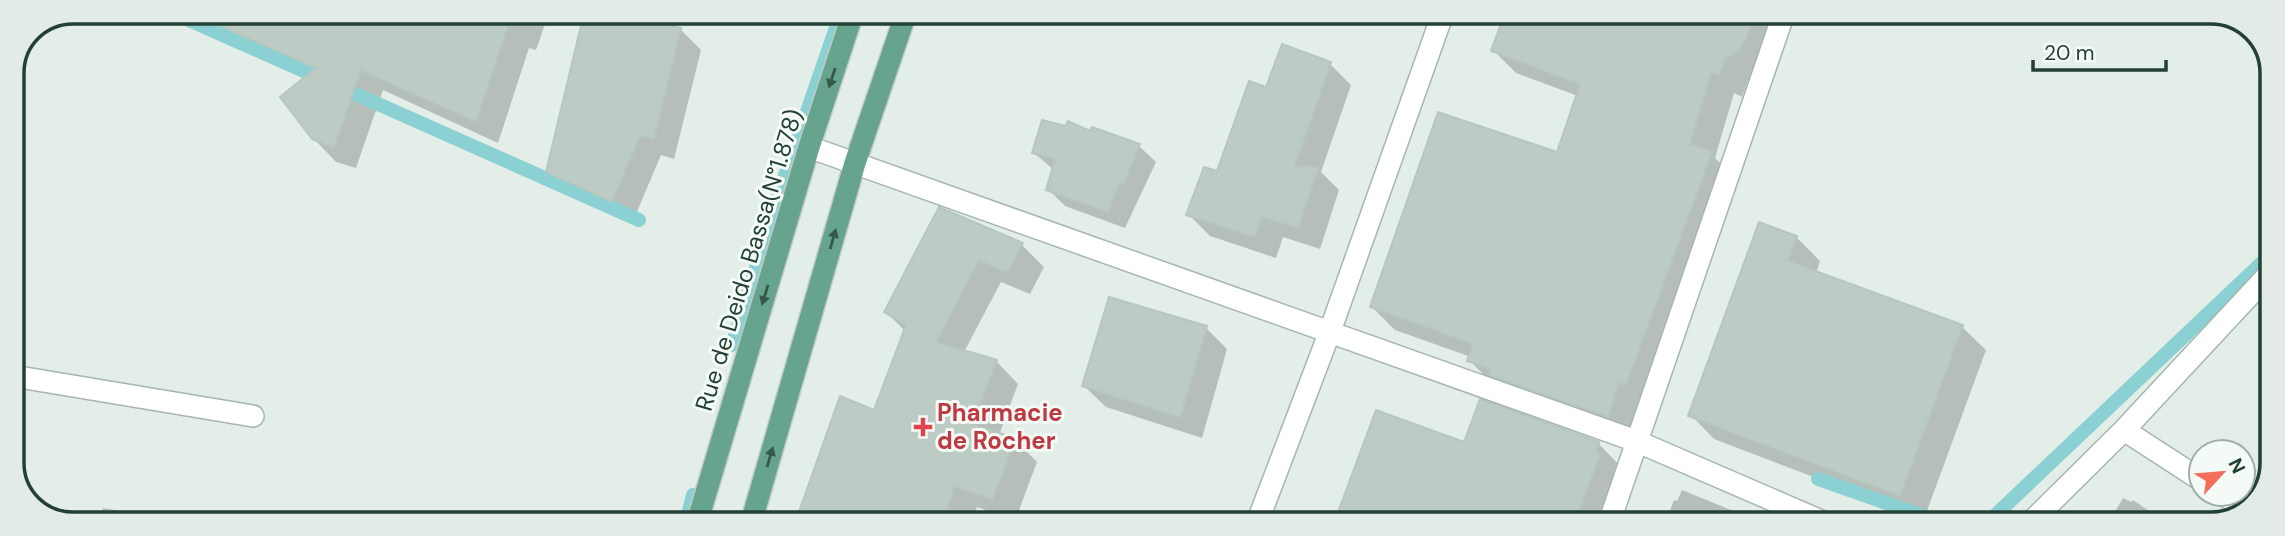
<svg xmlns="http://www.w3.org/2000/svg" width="2285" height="536" font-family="'DM Sans',sans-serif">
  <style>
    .shadow { fill: #0003 }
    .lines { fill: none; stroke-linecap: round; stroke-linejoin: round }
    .stream { stroke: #8bd1d3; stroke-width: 14 }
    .building { fill: #bccbc3; stroke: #b6c7be; stroke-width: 2 }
    .minor-casing { stroke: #a6b6ae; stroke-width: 24 }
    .major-casing { stroke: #c1cac6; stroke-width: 24 }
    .minor { stroke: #fff; stroke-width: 21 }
    .major { stroke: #67a48d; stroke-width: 21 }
    .oneway { fill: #34594a }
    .health-dot { fill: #e0444e; stroke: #f4faf6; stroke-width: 2.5 }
    .labels { text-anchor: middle; stroke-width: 6; stroke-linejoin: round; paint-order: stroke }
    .street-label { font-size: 24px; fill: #234034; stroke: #f4faf6 }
    .health-label { font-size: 24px; font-weight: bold; fill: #be3a42; stroke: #f4faf6; text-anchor: start }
    .rim { fill: none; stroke: #234034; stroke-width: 3.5 }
  </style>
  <rect width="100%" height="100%" fill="#e4eee8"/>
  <path class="shadow" d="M221 12 549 13 536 50 529 48 498 143 383 90 356 168 336 162 314 139 309 76 270 59Z
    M586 13H610L680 29 701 50 674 159 661 155 633 221 568 192 548 172Z
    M746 13H768L763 21Z
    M1513 13H1785L1757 78 1748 80 1742 97 1734 93 1715 158 1734 176 1631 439 1492 383 1469 360 1471 357 1395 330 1372 307 1558 154 1578 96 1516 73 1493 50Z
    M1330 64 1351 85 1321 172 1339 190 1320 249 1283 237 1276 258 1210 236 1188 214 1218 174 1267 90Z
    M1091 133 1139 146 1156 162 1125 228 1065 206 1048 189 1054 170 1034 153Z
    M940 209 1022 245 1044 267 1030 294 1001 282 964 352 996 361 1018 384 999 435 1015 440 1037 462 1015 521 977 507 972 523H797L875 412 905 331 886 312Z
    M1796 237 1820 261 1816 273 1962 327 1986 350 1924 519 1714 439 1691 415Z
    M1206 328 1227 349 1202 438 1106 407 1084 386Z
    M1377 412 1465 444 1598 443 1620 466 1605 523H1336Z
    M1682 490 1763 523H1665L1674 500 1677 501Z
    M2123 498 2132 502 2133 500 2168 524H2108Z
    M103 508 139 514 188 523H78L79 512 101 516Z
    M2074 518 2082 524H2069Z"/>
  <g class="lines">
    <path class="stream" d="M171 12 639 220
      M732 345 779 193 841 13
      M1818 479 1946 524
      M686 523 693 495
      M1986 524 2272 253"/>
  </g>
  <path class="building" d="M189 12H501L512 13 476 122 361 70 334 148 312 139 280 97 316 68Z
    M584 13H618L681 28 654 139 640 136 612 202 546 172Z
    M1505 13H1755L1746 39 1734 55 1725 58 1719 75 1711 72 1690 144 1712 152 1626 385 1619 383 1608 417 1489 375 1491 369 1467 361 1473 344 1370 307 1438 112 1557 152 1580 84 1491 51Z
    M1282 44 1331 62 1295 166 1319 167 1298 228 1262 217 1255 237 1186 215 1204 167 1217 171 1249 81 1266 87Z
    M1042 120 1065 126 1068 121 1090 131 1092 127 1140 144 1124 183 1120 181 1108 212 1046 190 1055 159 1032 153Z
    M939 207 1023 243 1007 273 979 260 936 342 997 360 972 425 1016 438 992 500 955 486 942 523H795L840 396 874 410 906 325 884 312Z
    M1759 222 1797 236 1788 261 1963 325 1900 496 1688 416Z
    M1109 297 1207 326 1180 418 1082 386Z
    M1480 399 1599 442 1596 452 1600 454 1575 523H1334L1376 410 1464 442Z"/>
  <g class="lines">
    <g class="minor-casing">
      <path id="minor" d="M809 147 1636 441 1828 524
        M13 376 253 416
        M2124 430 2201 480
        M2222 494 2247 510
        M1257 523 1329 334 1443 13
        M1609 523 1784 13
        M2029 524 2124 430 2272 271"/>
    </g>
    <g class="major-casing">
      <path id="major" d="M697 523 809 147 853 13
        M751 523 855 163 906 13"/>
    </g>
    <use href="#minor" class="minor"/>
    <use href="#major" class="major"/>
  </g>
  <defs><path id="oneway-solid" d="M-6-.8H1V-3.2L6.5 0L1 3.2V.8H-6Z" transform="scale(1.75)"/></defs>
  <g class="oneway">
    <use href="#oneway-solid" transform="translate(832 78) rotate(108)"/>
    <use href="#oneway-solid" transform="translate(833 239) rotate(-74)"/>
    <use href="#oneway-solid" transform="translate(765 295) rotate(107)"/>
    <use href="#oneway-solid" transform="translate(770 457) rotate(-74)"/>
  </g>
  <path class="health-dot" d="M919.5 416.5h7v7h7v7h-7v7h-7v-7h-7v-7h7z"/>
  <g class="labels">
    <g class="street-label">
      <text transform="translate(749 260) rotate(-73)" y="8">Rue de Deido Bassa(N°1.878)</text>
    </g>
    <g class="health-label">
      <text x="937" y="421">Pharmacie<tspan x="937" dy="28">de Rocher</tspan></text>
    </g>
  </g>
  <path d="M0 0H2285V536H0ZM73 24H2211A49 49 0 0 1 2260 73V463A49 49 0 0 1 2211 512H73A49 49 0 0 1 24 463V73A49 49 0 0 1 73 24Z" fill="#e3ebe6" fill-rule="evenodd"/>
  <path class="rim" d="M73 24H2211A49 49 0 0 1 2260 73V463A49 49 0 0 1 2211 512H73A49 49 0 0 1 24 463V73A49 49 0 0 1 73 24Z"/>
  <g transform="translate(2222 473) rotate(64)"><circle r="33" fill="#f4faf6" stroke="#a0b0a8" stroke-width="2"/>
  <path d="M0-5L12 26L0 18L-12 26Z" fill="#f46e5b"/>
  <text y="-10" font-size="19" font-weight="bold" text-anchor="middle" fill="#234034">N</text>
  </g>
  <path d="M2033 60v10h133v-10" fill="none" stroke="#234034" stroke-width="3.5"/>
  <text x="2044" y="60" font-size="21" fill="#234034" stroke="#f4faf6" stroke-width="5" paint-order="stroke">20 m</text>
</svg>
